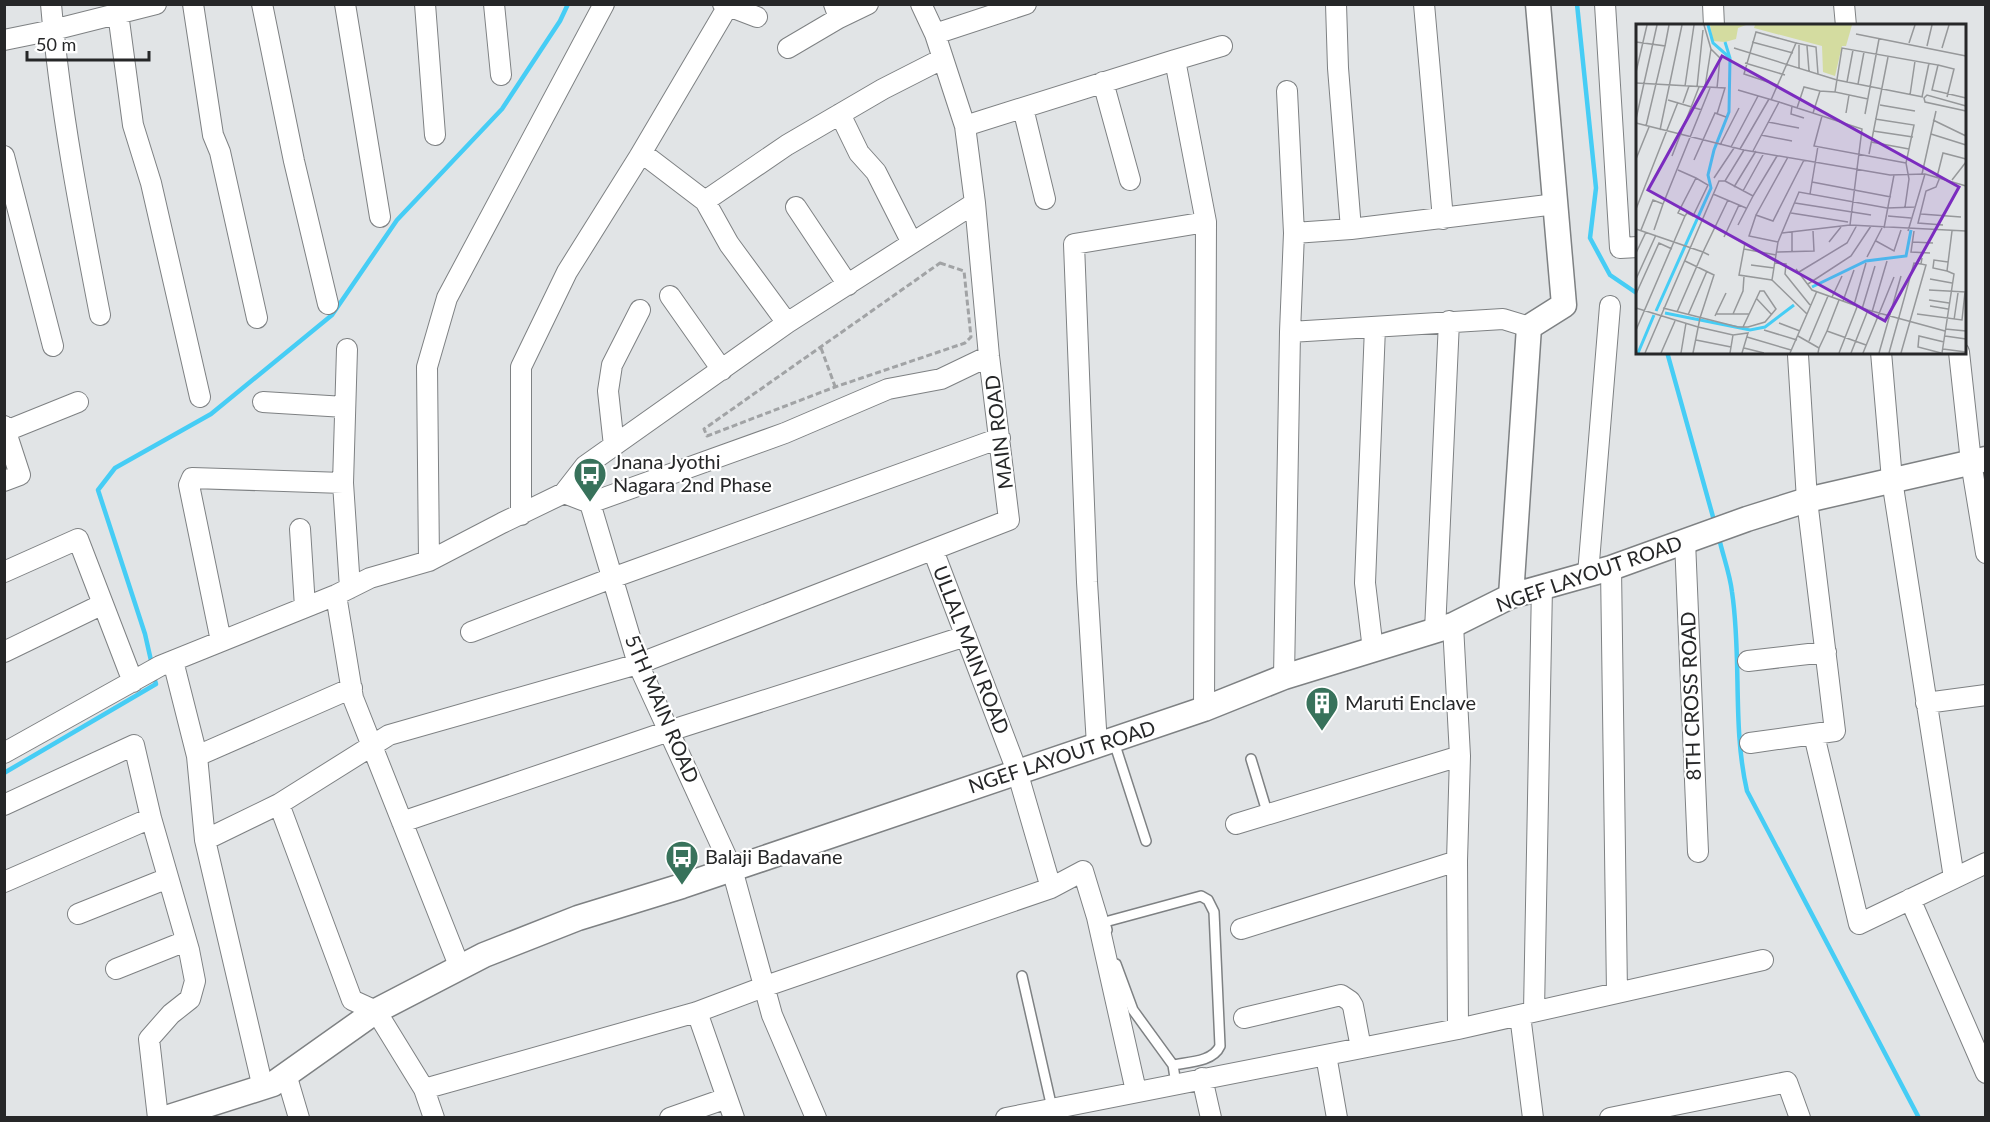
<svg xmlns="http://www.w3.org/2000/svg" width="1990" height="1122" font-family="Lato,sans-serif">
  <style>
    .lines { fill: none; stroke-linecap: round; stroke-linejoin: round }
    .stream { stroke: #46cdf5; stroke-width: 4.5 }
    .service-casing { stroke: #7e8183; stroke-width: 12 }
    .minor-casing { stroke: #7e8183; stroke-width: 22 }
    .tertiary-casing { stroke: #7e8183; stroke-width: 27 }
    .path { stroke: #a1a3a5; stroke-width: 3; stroke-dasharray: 6 3; stroke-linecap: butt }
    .service { stroke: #fff; stroke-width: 9 }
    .minor { stroke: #fff; stroke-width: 20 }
    .tertiary { stroke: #fff; stroke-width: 24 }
    .labels { text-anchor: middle; stroke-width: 4.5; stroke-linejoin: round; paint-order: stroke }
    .street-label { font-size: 20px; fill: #262728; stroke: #fff }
    .poi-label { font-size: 20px; fill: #262728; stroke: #fff; text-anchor: start }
    .inset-river { fill: none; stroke: #46cdf5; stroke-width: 3 }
    .inset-road { fill: none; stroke: #96989a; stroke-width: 1.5 }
    .view { fill: #7b2cbf; fill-opacity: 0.15; stroke: #7b2cbf; stroke-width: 3 }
    .inset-edge { fill: none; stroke: #262728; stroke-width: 3 }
  </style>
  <rect width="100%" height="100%" fill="#e1e4e6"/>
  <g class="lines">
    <path class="stream" d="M1577 4 1596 188 1590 238 1610 275 1638 294
      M1667 352 1715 524
      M1719 538C1723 556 1730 574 1732 592 1742 658 1732 726 1747 791L1919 1118
      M152 665 145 634 98 490 115 468 211 414 332 315 397 220 502 109 560 21 568 4
      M4 773 156 684 154 677"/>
    <g class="service-casing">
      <path id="service" d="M1114 742 1146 841
        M1251 759 1268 815
        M1107 930 1105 922 1201 896 1208 900 1214 912 1220 1046C1213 1062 1188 1062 1173 1065
        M1116 964 1133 1010 1173 1065 1176 1084
        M1022 976 1052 1108"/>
    </g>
    <g class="minor-casing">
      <path id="minor" d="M51 4C60 109 80 212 100 315
        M193 4 213 135 220 152 257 318
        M262 4 294 161 328 304
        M345 4 380 217
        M425 4 435 135
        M494 4 501 75
        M723 4 757 17
        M834 4 839 18 868 4
        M1336 4 1338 68 1351 229
        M1424 4 1443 219
        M1605 4 1620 248 1638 247
        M1713 4 1714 26
        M1844 4 1846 26
        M118 13 133 125 151 183 200 397
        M935 34 1026 4
        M4 40 53 30 156 4
        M788 48 839 18
        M1175 60 1222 46
        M1103 82 1130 180
        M1287 91 1294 233 1290 332
        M1023 108 1045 199
        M840 114 859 153 876 172 912 243
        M965 126 1175 60 1206 222
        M4 156 53 346
        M639 157 646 156 705 201
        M796 207 848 285
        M1294 233 1351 229 1556 204
        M670 296 722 370
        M787 323 729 244 705 201 787 145 883 89 942 59
        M347 349 343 483 350 588
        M1881 352 1892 480 1954 878
        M1959 352 1971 462 1986 553
        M263 402 345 407
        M4 426 20 475 4 481
        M6 431 78 402
        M614 446 608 391 612 365 640 310
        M564 493 590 503 638 664 732 869 772 1015 816 1118
        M590 503 785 433 888 389 941 379 989 356
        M521 515V367L567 272 639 157 728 6
        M300 529 305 607
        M1685 541 1698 852
        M933 550 1017 771 1051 888
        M429 561 427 367 447 298 604 4
        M1611 568 1617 993
        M4 572 78 539 133 682
        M1588 574 1610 306
        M336 595 353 698 460 968
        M1453 625 1460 756 1457 861 1458 1029 1763 960
        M1435 631 1449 321
        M471 632 612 578 1000 438
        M221 641 189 485 192 478 343 483
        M1373 650 1365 583 1375 327
        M4 652 103 604
        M173 661 197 756 205 840 263 1088
        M1748 661 1826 652
        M1284 677 1290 332 1503 319 1529 327
        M1926 703 1986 695
        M1814 735 1859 924 1986 863
        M1750 743 1835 731 1807 500 1798 355
        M1097 745 1087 582 1074 244 1206 222 1204 709
        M4 753 160 666 336 595 370 578 429 561 502 523 564 493 585 466 787 323 975 203
        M197 756 352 688
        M279 804 352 1000 376 1011 424 1089 434 1118
        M4 805 134 745 151 818 189 950 195 981 190 999 171 1014 149 1039 158 1118
        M402 822 669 731 966 636
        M1236 824 1460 756
        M205 840 279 804 389 735 638 664 1009 520 989 356 975 203 965 126 935 34 921 4
        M4 882 151 818
        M1910 899 1986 1073
        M78 914 168 878
        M1241 929 1457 861
        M116 969 186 941
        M1534 1011 1542 586
        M697 1012 734 1118
        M1520 1015 1533 1118
        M1244 1018 1341 995 1350 1001 1353 1006 1361 1048
        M1326 1055 1337 1118
        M286 1074 299 1118
        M1202 1078 1211 1118
        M424 1089 697 1012 766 986 1051 888 1083 871 1097 917 1136 1091
        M670 1118 727 1098
        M1006 1118 1458 1029
        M1610 1118 1787 1082 1800 1118"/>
    </g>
    <g class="tertiary-casing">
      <path id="tertiary" d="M1511 596 1529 327 1564 305 1538 4
        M166 1118 273 1084 376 1011 484 955 578 918 682 886 1204 709 1284 677 1453 625 1511 596 1611 568 1747 519 1807 500 1986 459"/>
    </g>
    <path class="path" d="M940 263 964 271 971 337 965 343 835 387 707 436 704 429Z
      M821 348 836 389"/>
    <use href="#service" class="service"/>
    <use href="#minor" class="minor"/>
    <use href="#tertiary" class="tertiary"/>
  </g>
  <defs>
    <g id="bus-pin" transform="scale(1.725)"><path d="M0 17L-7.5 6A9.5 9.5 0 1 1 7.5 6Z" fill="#38725b" stroke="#fff"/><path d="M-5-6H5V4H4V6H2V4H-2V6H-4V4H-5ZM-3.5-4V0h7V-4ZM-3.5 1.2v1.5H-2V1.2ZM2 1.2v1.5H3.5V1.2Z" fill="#fff"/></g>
    <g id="building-pin" transform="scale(1.725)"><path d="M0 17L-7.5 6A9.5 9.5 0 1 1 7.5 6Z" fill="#38725b" stroke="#fff"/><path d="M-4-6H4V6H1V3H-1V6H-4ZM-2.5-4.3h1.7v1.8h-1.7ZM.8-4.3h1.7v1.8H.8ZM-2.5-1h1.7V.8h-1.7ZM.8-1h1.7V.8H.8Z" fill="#fff"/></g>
  </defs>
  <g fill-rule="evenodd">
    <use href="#bus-pin" x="590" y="474"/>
    <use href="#building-pin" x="1322" y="703"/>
    <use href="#bus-pin" x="682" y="857"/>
  </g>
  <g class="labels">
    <g class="street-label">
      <text transform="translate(999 432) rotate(-97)" y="7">MAIN ROAD</text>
      <text transform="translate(1589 574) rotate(-19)" y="7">NGEF LAYOUT ROAD</text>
      <text transform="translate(971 650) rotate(69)" y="7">ULLAL MAIN ROAD</text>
      <text transform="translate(1691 696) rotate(-92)" y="7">8TH CROSS ROAD</text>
      <text transform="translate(662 709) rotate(67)" y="7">5TH MAIN ROAD</text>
      <text transform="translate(1062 757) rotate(-18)" y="7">NGEF LAYOUT ROAD</text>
    </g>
    <g class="poi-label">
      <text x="613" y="469">Jnana Jyothi<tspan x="613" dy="23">Nagara 2nd Phase</tspan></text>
      <text x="1345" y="710">Maruti Enclave</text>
      <text x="705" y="864">Balaji Badavane</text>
    </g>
  </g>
  <g transform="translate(1636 24)">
    <rect width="330" height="330" fill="#e1e4e6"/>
    <path d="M74 1H110L102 4 100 15 89 18 77 17ZM119 1H216L210 22H206L199 52 187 48 186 22 118 4Z" fill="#d4dca0"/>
    <path class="inset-river" d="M72 1 77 19 93 33M176 263 230 237 270 232 275 206M20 287 75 164 72 151 78 126 93 88 94 34 89 18M29 289 114 306 129 303 158 281M2 329 18 291"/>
    <path class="inset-road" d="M68 1 75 25 84 34 81 64M220 10 330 32M0 18 29 22 10 102M116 18 157 29M160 19 180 23 182 50M273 19 279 1M163 21V44M29 22 33 1M171 22 173 47M291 22 296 1M98 24 201 56 287 73M306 24 313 1M109 39 149 51M302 41 318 45 311 73M0 48 11 1M211 58 217 26M0 59 89 64 81 90M222 60 228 28M49 62 58 1M61 63 67 6M69 63 75 25M102 66 143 78 117 127M274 71 279 37M286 73 293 39M232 75 199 68 206 24 302 41 296 66 330 74M32 76 66 86M135 76 160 19 120 8 108 50 141 61M143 78 226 105 214 201M47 79 53 62M244 81 279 87M156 82 155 90 168 94M330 82 291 71 288 74 289 78 330 87M161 84 168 63 184 67M177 89 184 67 199 68M210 89 213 71M229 90 243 15M186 92 178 122 270 139M0 95 21 1M239 95 278 101 270 139 273 155 269 183M297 96 330 112M132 98 163 104M0 99 108 126 254 151 289 150 330 162M24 106 46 1M237 107 277 113M295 110 330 121M125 111 156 117M235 118 273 125M84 121 103 84M95 123 122 72M104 125 133 75M233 130 252 33M36 132 63 63M152 133 120 191 137 197 168 136M0 135 13 103M58 136 79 89 90 93M42 146 60 154 72 161 57 192 51 189 49 192 42 189 60 154M286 150 300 87M301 153 307 129 330 135M304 153 300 163 290 167 282 199 307 201M78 154 98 124M316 156 330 138M89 157 117 172 141 132M176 158 255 173M98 163 120 127M107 167 128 129M77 170 110 184M174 170 182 122M159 179 235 191M0 185 42 78M155 189 212 198M285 190 325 193M120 191 113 212 142 218M252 192 275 194M102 201 117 172M248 204 258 151M0 205 67 228 92 176M5 206 17 176 27 180 74 64M18 206 27 180M272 207 289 150M278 207 275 228 294 229M156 208V228M146 209 214 201 330 207M88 213 103 181M240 217 258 227 265 206M193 218 205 203M277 218 297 219M109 219 103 251 136 256M108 225 140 231M141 228 178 227 177 207M0 229 10 208M231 233 246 204M49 237 78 251 64 294 57 329M139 239 150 240 149 250 174 281M115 241 138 244M160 245 176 266 232 286 309 307M311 247 297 244 298 236 312 238M163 248 211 219 221 201M0 255 20 211M294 255 316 259M136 256 142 218 163 168 251 184 280 183M136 256 171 290M172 260 215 232 235 202M293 266 330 268M0 270 23 219 36 225M196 273 206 252M120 274 136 291M203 276 191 307 230 321M293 276 313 279M207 277 218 246M218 281 230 239M294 282 312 285M0 284 62 303 97 311 112 309 106 329M27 284 102 303H112L129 298 140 285 128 267H124L107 303M226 285 239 242M41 288 67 228 73 231M236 288 251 237M80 290H113M97 290 107 267 108 252M281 290 326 296 329 268M52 291 71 247M79 292 90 269M318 296 322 269M143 299 164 307M309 305 330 307M0 306 49 192M128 306 161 316M162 312 183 324 182 329M309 312 330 315M111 313 155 326M60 316 95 323M173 317 192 272M108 324 128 329M183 324 191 307M307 325 330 328M9 329 83 157H89L108 126M25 329 39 297M45 329 50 299M94 329 97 311M154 329 181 267M203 329 221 283M215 329 232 286M227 329 258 253M243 329 265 252M253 329 278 239 285 240M265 329 290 241 285 240 286 234M305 329 282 323 283 312 308 318M306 329 318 250 311 247 316 207"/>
    <path class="view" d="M86 32 323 163 249 297 12 166Z"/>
    <rect width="330" height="330" class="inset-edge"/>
  </g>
  <rect width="1990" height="1122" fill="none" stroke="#262728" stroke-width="12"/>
  <path d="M27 51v9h122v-9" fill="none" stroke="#262728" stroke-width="3"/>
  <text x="36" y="51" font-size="18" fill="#262728" stroke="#ffffff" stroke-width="4.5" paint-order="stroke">50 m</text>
</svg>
